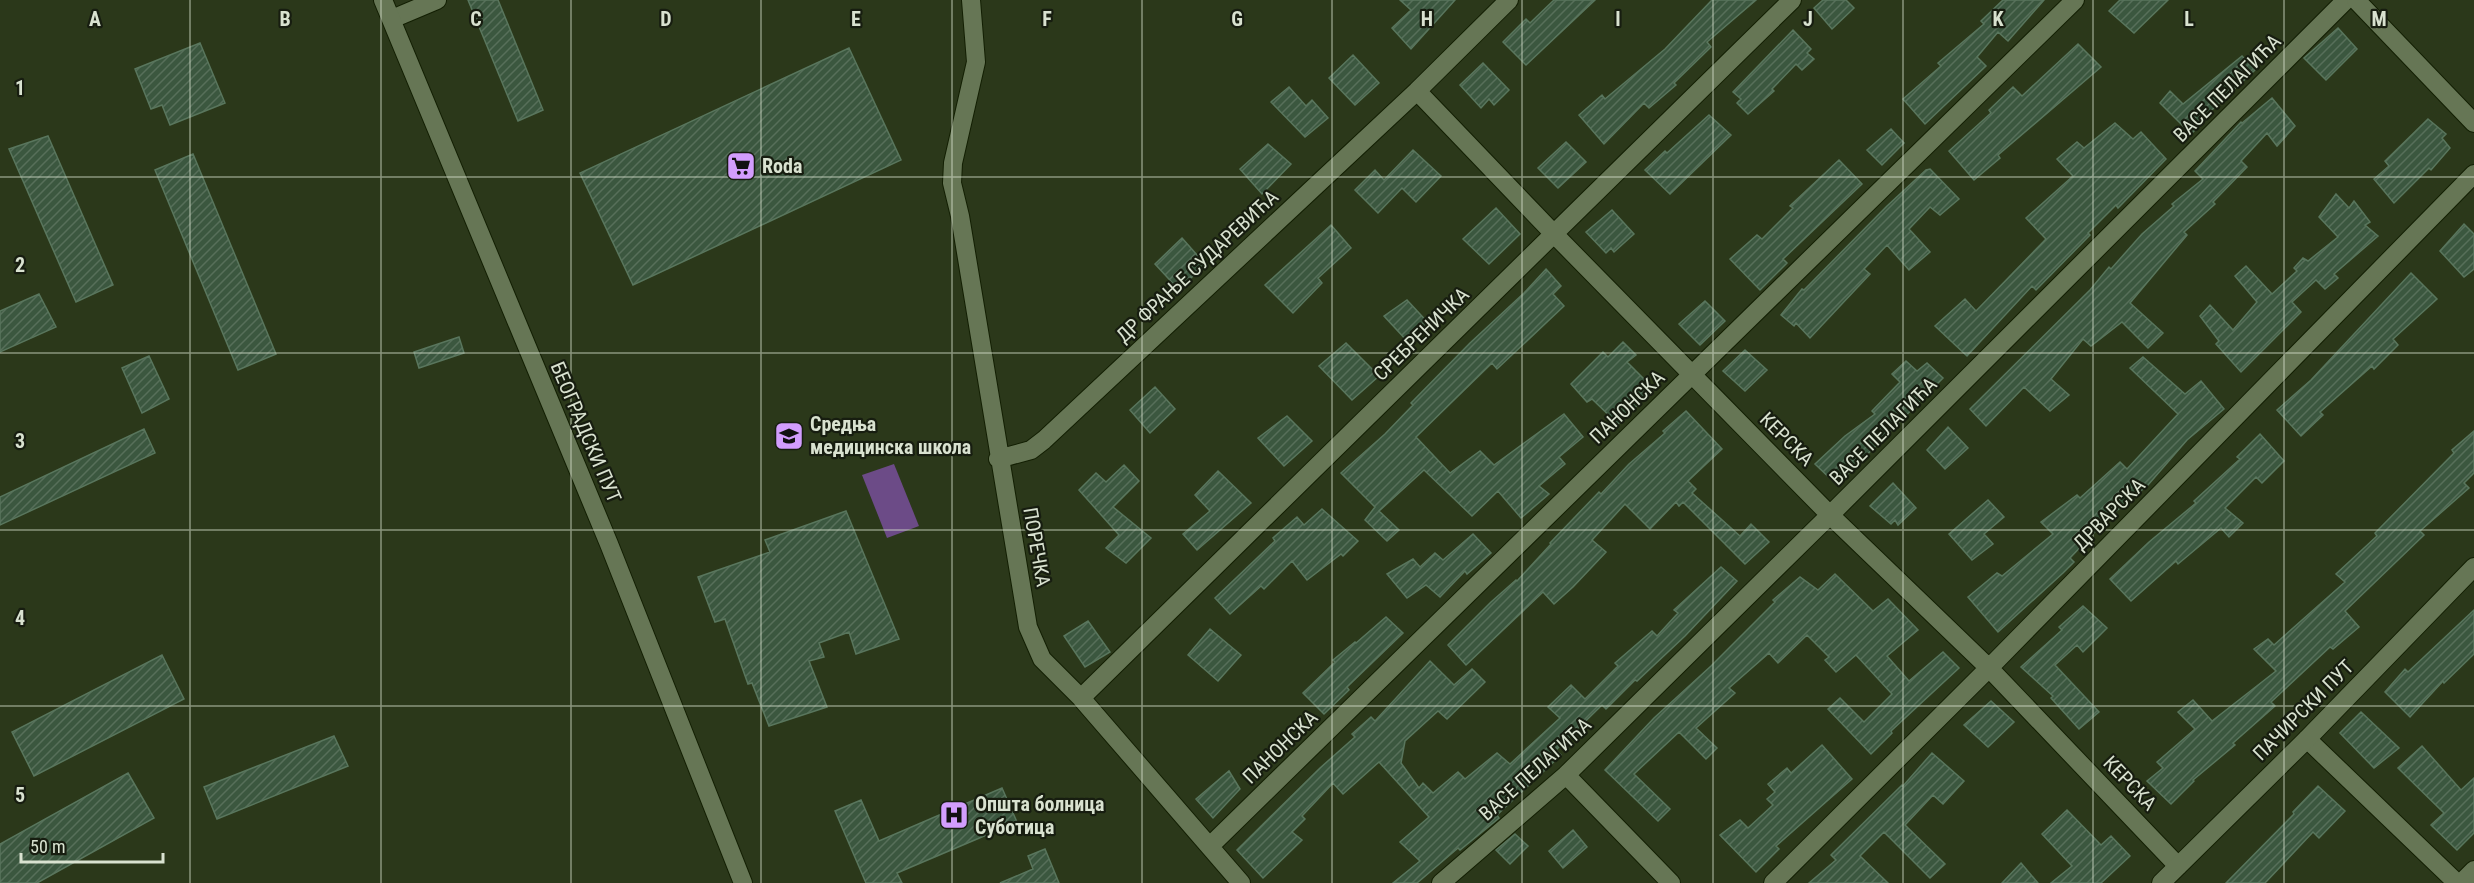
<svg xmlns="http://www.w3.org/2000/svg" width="2474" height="883" font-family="'Roboto Condensed',sans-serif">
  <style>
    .grass { fill: #6c4b87 }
    .building { fill: url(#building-hatch); stroke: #59765d; stroke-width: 1.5 }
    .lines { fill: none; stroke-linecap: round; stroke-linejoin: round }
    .street-casing { stroke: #131f03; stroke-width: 20 }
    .secondary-casing { stroke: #131f03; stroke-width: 20 }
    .street { stroke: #667655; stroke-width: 18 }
    .secondary { stroke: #667655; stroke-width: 18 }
    .grid { fill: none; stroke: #d9e2d0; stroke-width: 1.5; stroke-opacity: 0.55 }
    .labels { text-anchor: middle; stroke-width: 4.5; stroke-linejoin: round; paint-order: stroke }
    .street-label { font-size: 20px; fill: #d9e2d0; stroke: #171d10 }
    .poi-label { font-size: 20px; font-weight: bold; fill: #d9e2d0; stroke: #171d10; text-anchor: start }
    .grid-label { font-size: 20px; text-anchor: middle; font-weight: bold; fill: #d9e2d0; stroke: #171d10; stroke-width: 4.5; stroke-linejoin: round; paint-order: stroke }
  </style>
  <defs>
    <pattern id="building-hatch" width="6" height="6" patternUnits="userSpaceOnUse" patternTransform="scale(1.5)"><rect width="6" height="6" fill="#3b573f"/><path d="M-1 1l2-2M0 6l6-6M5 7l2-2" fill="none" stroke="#576f5a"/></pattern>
  </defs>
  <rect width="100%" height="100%" fill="#2b381a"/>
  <path class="grass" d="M894 464 919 526 887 538 862 475Z"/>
  <path class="building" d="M468 0H498L543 110 518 121Z
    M1400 0H1455L1411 49 1392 28 1411 10Z
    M1554 0H1595L1526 65 1503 42 1526 19 1530 23Z
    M1712 0H1756L1707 42 1711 47 1674 83 1676 85 1649 108 1644 103 1604 144 1579 115 1602 95 1605 99 1665 49Z
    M1823 0H1846L1854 8 1832 29 1814 8Z
    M2003 0H2044L2008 41 1998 32 1977 57 1986 66 1925 124 1903 99 1941 66 1938 63 1984 24 1981 21Z
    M2120 0H2168L2134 33 2109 11Z
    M2338 28 2357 49 2326 80 2304 58Z
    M1793 30 1811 49 1807 53 1814 59 1802 70 1796 64 1772 89 1774 91 1748 114 1737 103 1741 99 1733 92Z
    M200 43 225 103 170 125 162 105 151 109 135 69Z
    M2078 44 2101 67 1998 155 2000 158 1974 180 1949 151 1991 113 1989 110 2013 87 2022 96Z
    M849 48 901 160 633 285 580 173Z
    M1353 55 1379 83 1355 105 1329 78Z
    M2242 56 2255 70 2200 121 2202 123 2191 134 2160 103 2170 91 2183 104Z
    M1483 63 1509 90 1494 105 1489 99 1481 108 1460 85Z
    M1289 87 1306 106 1312 100 1328 118 1305 137 1271 102Z
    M2272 98 2295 126 2277 146 2267 133 2241 161 2247 167 2213 202 2215 204 2184 232 2187 235 2130 303 2163 333 2148 348 2122 322 2091 346 2083 339 2051 379 2069 395 2050 411 2024 387 1986 426 1970 409 2090 290 2109 267 2111 269 2142 234 2174 206 2172 204 2203 179 2195 171 2241 122 2242 123Z
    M1709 115 1731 135 1670 194 1645 170 1665 151 1667 153Z
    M2428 119 2446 134 2442 138 2450 148 2431 170 2429 168 2394 203 2374 179 2389 166 2385 161Z
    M2115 123 2133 139 2141 132 2166 159 2118 208 2116 205 2088 233 2090 235 2036 290 2032 286 1967 356 1935 326 1965 299 1976 311 2046 239 2026 218 2073 176 2057 159 2077 142 2084 148Z
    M1891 129 1904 143 1882 165 1867 150Z
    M48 136 113 285 76 302 9 149Z
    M1566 142 1586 162 1558 188 1538 168Z
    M1268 144 1291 164 1262 194 1240 169Z
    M1413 150 1441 176 1416 202 1402 188 1378 213 1355 190 1375 170 1384 180Z
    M193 154 276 354 238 370 155 170Z
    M1839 160 1862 184 1783 259 1787 263 1760 290 1730 259 1757 235 1762 239 1793 208 1790 206Z
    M1930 169 1959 199 1940 215 1930 207 1909 229 1930 252 1909 270 1887 245 1864 269 1870 274 1810 338 1796 323 1794 326 1781 315 1802 289 1804 290 1887 206 1926 170Z
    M2336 194 2349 208 2354 201 2370 222 2365 225 2378 236 2334 274 2338 278 2325 289 2316 280 2292 302 2301 312 2241 372 2216 344 2219 341 2200 316 2210 305 2233 330 2257 302 2235 276 2246 266 2272 294 2297 271 2294 268 2303 258 2308 261 2338 237 2319 217Z
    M1496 208 1520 234 1489 264 1463 239Z
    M1612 210 1634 234 1614 252 1611 248 1606 253 1586 232Z
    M2464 224 2474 234V269L2464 277 2440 251Z
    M1331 225 1351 248 1318 278 1322 283 1293 313 1265 285Z
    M1182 238 1205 264 1179 290 1155 264Z
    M1546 269 1561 286 1553 294 1564 306 1497 369 1492 363 1416 437 1450 473 1480 451 1494 465 1564 414 1583 437 1559 457 1565 464 1539 486 1549 494 1521 518 1498 491 1472 516 1424 470 1379 511 1399 530 1387 541 1365 520 1375 507 1341 473 1385 434 1413 405 1411 403 1470 343 1524 293Z
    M2411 273 2437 299 2393 339 2398 345 2374 369 2372 366 2320 412 2323 415 2301 436 2277 410 2311 380Z
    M39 294 56 327 0 352V311Z
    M1407 300 1431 326 1409 343 1384 316Z
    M1705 301 1725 321 1700 345 1679 324Z
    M459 337 464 353 419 368 414 352Z
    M1623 342 1636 355 1627 362 1654 389 1618 424 1592 399 1587 402 1571 384 1603 352 1608 357Z
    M1346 343 1379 376 1352 400 1319 366Z
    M1745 350 1767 370 1745 391 1723 371Z
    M149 356 169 399 142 413 122 368Z
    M2143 357 2185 394 2201 381 2224 409 2187 440 2148 485 2109 517 2070 558 2074 562 2063 573 1998 632 1968 597 1997 573 2002 576 2053 534 2041 522 2077 495 2080 498 2120 462 2127 469 2178 414 2130 368Z
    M1906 361 1917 371 1927 363 1943 378 1837 485 1815 464 1845 436 1875 414 1872 411 1900 382 1892 374Z
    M1155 387 1175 409 1150 433 1130 410Z
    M1686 411 1722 449 1688 481 1696 489 1692 493 1740 536 1751 524 1769 542 1745 564 1683 502 1679 506 1676 502 1650 529 1625 504 1592 540 1606 552 1573 587 1554 604 1543 592 1466 665 1448 645 1491 602 1516 580 1517 581 1551 544 1550 543 1599 492 1601 494 1629 464 1665 433 1663 431Z
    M1287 416 1312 441 1284 466 1258 438Z
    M1948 427 1968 448 1945 469 1927 450Z
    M144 429 155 453 0 525V497Z
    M2474 431V473L2464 483 2469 488 2420 531 2424 535 2345 611 2359 627 2333 649 2330 647 2271 702 2275 706 2233 743 2235 745 2193 780 2194 781 2171 804 2147 781 2163 768 2157 762 2195 729 2178 712 2193 700 2212 721 2276 671 2254 649 2268 639 2274 645 2345 582 2336 574 2377 536 2375 533 2454 453 2452 450Z
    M2260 434 2284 461 2262 483 2256 477 2225 508 2243 523 2229 537 2221 528 2178 564 2176 561 2131 601 2110 579 2149 542 2196 503 2194 501 2240 459 2237 457Z
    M1124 465 1139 481 1113 507 1151 538 1126 563 1106 548 1119 535 1079 490 1096 473 1106 482Z
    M1218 471 1251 503 1197 550 1183 534 1210 511 1195 495Z
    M1893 483 1916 508 1898 525 1895 520 1891 524 1870 506Z
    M1988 500 2004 517 1984 534 1993 544 1972 560 1949 534Z
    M1322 509 1358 541 1343 556 1341 554 1307 580 1292 561 1264 589 1261 586 1230 614 1215 598 1275 541 1273 538 1297 517 1304 525Z
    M846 511 899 639 856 654 849 632 819 643 824 657 809 661 827 707 769 726 752 683 748 684 725 619 715 622 698 577 770 552 765 540Z
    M1473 534 1491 553 1467 574 1465 571 1440 597 1426 585 1407 598 1387 574 1413 559 1420 567 1435 553 1443 560Z
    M1721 567 1737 581 1685 636 1637 681 1635 680 1606 709 1602 705 1556 750 1561 755 1497 815 1499 818 1460 850 1458 848 1417 883H1393L1420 861 1400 842 1429 817 1379 762 1343 794 1333 783 1302 816 1305 819 1292 832 1302 840 1263 878 1237 850 1320 768 1355 737 1352 734 1371 717 1375 721 1430 661 1454 685 1472 669 1485 682 1447 719 1438 711 1405 741 1401 763 1419 788 1423 783 1433 793 1458 772 1465 779 1497 753 1510 764 1560 718 1548 707 1571 685 1585 699 1618 666 1615 663 1652 631 1657 636 1678 613 1674 610Z
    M1835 574 1873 611 1888 599 1918 630 1887 656 1909 681 1943 652 1959 668 1891 731 1892 733 1871 754 1828 709 1840 698 1864 722 1892 694 1856 655 1836 672 1825 660 1829 657 1807 635 1778 663 1769 653 1729 688 1735 693 1696 728 1717 748 1706 759 1679 732 1634 774 1670 809 1658 821 1605 770 1654 718 1711 666 1775 602 1773 600 1800 577 1818 590Z
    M2083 606 2107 628 2083 652 2077 645 2055 665 2099 712 2079 729 2051 698 2053 696 2021 667 2062 630 2059 627Z
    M2474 610V654L2444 683 2443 681 2410 717 2385 692 2405 669 2408 672Z
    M1386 617 1403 633 1347 687 1349 690 1324 714 1303 693 1335 662 1333 660 1355 642 1356 643Z
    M1088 621 1110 652 1085 667 1064 636Z
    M1210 629 1241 655 1218 681 1188 655Z
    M162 655 184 699 34 776 12 732Z
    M1991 701 2014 722 1988 747 1964 725Z
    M2361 712 2399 748 2374 768 2340 733Z
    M334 736 348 766 217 819 204 787Z
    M1822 745 1852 779 1776 846 1779 849 1756 872 1720 835 1740 820 1748 828 1773 805 1767 799 1775 792 1768 784 1787 768 1791 773Z
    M2422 746 2461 790 2474 778V833L2457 850 2431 825 2444 813 2398 768Z
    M1932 753 1964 781 1943 804 1933 795 1905 825 1945 864 1930 878 1884 832 1860 856 1888 883H1809L1836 860 1831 855 1902 785 1903 786Z
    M1229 771 1240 789 1213 818 1196 799Z
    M128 773 154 818 37 883H0V844Z
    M2318 786 2345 811 2319 838 2313 832 2265 883H2226L2294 814 2293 812Z
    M1002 788 1017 822 897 873 902 883H866L835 811 861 800 879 841Z
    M2067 810 2101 845 2111 836 2130 856 2101 883H2051L2072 866 2042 834Z
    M1573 830 1587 847 1563 868 1549 851Z
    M1515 834 1528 846 1510 864 1496 850Z
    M1045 849 1059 883H1000L1033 869 1028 856Z
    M2021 863 2038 883H2002Z"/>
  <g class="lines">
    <g class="street-casing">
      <path id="street" d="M971 0 976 62 953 163 952 183 960 216 1028 627 1042 659 1081 698 1241 883
        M392 19 437 0
        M1417 91 1555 235 1830 515 1989 668 2178 866
        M998 459 1031 450 1044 440 1417 91 1509 0
        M1081 698 1792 0
        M2307 739 2457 883
        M1566 775 1671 883
        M1210 846 2075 0
        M1441 883 1566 775 1830 515 2346 0
        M1773 883 1989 668 2474 174
        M2461 883 2474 870"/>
    </g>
    <g class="secondary-casing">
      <path id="secondary" d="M383 0 609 544 743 883
        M2356 0 2474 123
        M2161 883 2307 739 2474 567"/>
    </g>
    <use href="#street" class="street"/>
    <use href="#secondary" class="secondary"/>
  </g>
  <path class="grid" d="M190 0V883M381 0V883M571 0V883M761 0V883M952 0V883M1142 0V883M1332 0V883M1522 0V883M1713 0V883M1903 0V883M2093 0V883M2284 0V883M0 177H2474M0 353H2474M0 530H2474M0 706H2474"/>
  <defs>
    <g id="supermarket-square" transform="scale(1.5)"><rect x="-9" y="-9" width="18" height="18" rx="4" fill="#d29dfd" stroke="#171d10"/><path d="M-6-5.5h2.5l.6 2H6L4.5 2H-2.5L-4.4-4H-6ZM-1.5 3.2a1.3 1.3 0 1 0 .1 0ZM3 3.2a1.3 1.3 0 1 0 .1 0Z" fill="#111"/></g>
    <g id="school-square" transform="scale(1.5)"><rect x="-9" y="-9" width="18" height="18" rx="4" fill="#d29dfd" stroke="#171d10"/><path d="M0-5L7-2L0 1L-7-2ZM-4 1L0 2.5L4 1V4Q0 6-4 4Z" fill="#111"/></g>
    <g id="hospital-square" transform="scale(1.5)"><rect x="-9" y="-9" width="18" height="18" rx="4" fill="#d29dfd" stroke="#171d10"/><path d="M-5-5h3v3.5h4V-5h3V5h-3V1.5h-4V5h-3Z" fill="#111"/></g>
  </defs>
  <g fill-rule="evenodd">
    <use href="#supermarket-square" x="741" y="166"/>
    <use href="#school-square" x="789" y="436"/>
    <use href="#hospital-square" x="954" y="815"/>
  </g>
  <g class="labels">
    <g class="street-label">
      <text transform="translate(2227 88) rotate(-45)" y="7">ВАСЕ ПЕЛАГИЋА</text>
      <text transform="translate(1197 266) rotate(-43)" y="7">ДР ФРАЊЕ СУДАРЕВИЋА</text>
      <text transform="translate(1421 334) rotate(-44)" y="7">СРЕБРЕНИЧКА</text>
      <text transform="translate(1627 407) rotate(-44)" y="7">ПАНОНСКА</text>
      <text transform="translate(1883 431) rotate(-45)" y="7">ВАСЕ ПЕЛАГИЋА</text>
      <text transform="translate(586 432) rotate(67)" y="7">БЕОГРАДСКИ ПУТ</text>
      <text transform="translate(1787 439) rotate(45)" y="7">КЕРСКА</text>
      <text transform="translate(2109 514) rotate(-45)" y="7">ДРВАРСКА</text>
      <text transform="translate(1037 547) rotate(80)" y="7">ПОРЕЧКА</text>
      <text transform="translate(2303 710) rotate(-45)" y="7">ПАЧИРСКИ ПУТ</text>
      <text transform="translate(1280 747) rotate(-44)" y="7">ПАНОНСКА</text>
      <text transform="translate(1535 769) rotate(-42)" y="7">ВАСЕ ПЕЛАГИЋА</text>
      <text transform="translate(2130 783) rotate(46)" y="7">КЕРСКА</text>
    </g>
    <g class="poi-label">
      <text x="762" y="173">Roda</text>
      <text x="810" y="431">Средња<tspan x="810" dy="23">медицинска школа</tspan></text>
      <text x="975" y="811">Општа болница<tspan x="975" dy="23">Суботица</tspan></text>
    </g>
  </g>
  <g class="grid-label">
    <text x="95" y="26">A</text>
    <text x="285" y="26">B</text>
    <text x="476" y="26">C</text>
    <text x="666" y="26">D</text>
    <text x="856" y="26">E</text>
    <text x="1047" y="26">F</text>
    <text x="1237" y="26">G</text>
    <text x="1427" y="26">H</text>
    <text x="1618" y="26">I</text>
    <text x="1808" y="26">J</text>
    <text x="1998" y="26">K</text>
    <text x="2189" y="26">L</text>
    <text x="2379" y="26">M</text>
    <text x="20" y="95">1</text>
    <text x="20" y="272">2</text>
    <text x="20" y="448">3</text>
    <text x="20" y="625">4</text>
    <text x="20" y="802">5</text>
  </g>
  <path d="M21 853v9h142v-9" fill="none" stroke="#d9e2d0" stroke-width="3"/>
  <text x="30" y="853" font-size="18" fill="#d9e2d0" stroke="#171d10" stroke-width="4.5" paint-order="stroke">50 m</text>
</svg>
